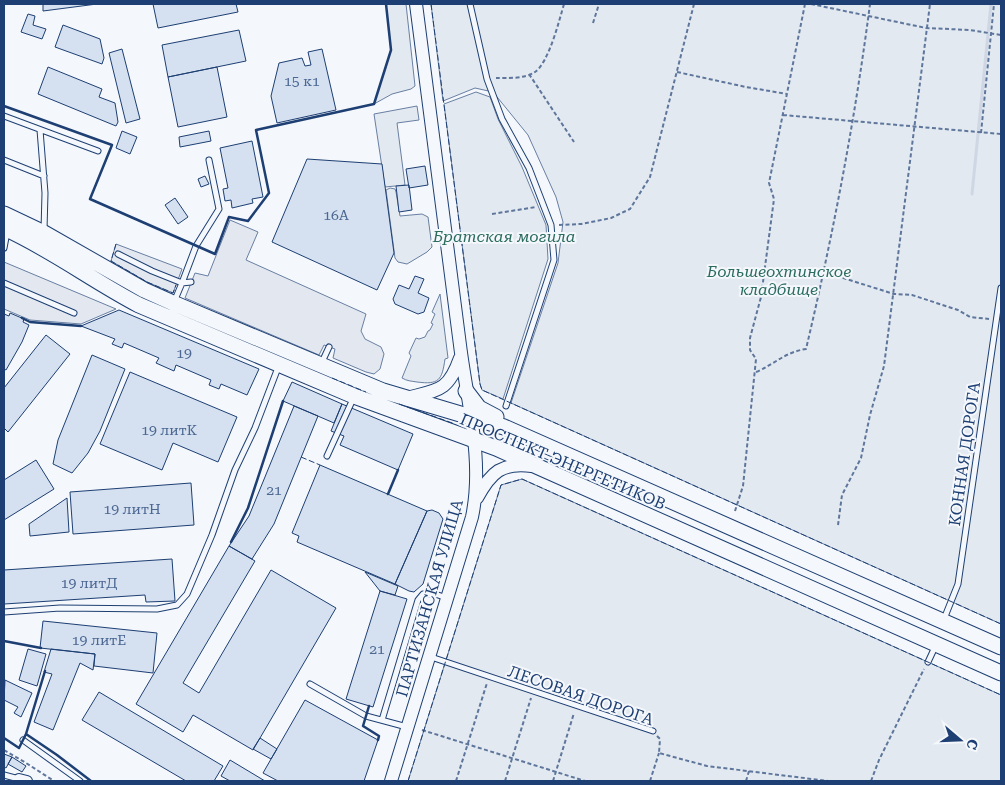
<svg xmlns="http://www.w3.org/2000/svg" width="1005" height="785" font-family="'Roboto Serif',serif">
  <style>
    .green { fill: #e3e9f0; stroke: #687fa3 }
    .parking { fill: #e3e8f0; stroke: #687fa3 }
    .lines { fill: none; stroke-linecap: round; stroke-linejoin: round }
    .stream { stroke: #cfd7e4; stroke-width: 3 }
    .building { fill: #d5e0f0; stroke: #1d3f73 }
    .service-casing { stroke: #1d3f73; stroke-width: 7 }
    .minor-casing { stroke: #1d3f73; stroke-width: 12 }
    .tertiary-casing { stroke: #1d3f73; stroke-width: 14 }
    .primary-casing { stroke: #1d3f73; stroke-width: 17 }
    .path { stroke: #5e769c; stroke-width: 2; stroke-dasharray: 4 2.5; stroke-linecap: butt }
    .service { stroke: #f4f7fb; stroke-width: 5 }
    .minor { stroke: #f4f7fb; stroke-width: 10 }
    .tertiary { stroke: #f4f7fb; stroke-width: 12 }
    .primary { stroke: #f4f7fb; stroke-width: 15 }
    .fence { stroke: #1d3f73; stroke-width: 1; stroke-dasharray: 6 2.5; stroke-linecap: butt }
    .wall { stroke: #1d3f73; stroke-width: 2.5 }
    .labels { text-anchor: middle; stroke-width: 4; stroke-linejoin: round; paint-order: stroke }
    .number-label { font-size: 14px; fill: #4b6792 }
    .park-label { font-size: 16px; font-style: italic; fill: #2c6c60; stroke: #f4f7fb }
    .street-label { font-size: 16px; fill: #1d3f73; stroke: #f4f7fb }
  </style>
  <rect width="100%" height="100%" fill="#f4f7fb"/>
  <path class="green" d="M386 4H406L415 86 411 89 392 94 374 104 391 50Z
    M431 4H1001V624L511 403 558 263 563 222 556 197 528 135 493 92 475 88 443 101Z
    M476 92 490 97 498 119 522 167 546 225 548 259 503 399 482 390 480 384 444 104Z
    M417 106 419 120 397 123 405 185 385 187 374 114Z
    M390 188 395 189 396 192 400 216 422 214 428 217 432 247 427 252 407 264 398 262 395 258 386 190Z
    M440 294 448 358 445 359C442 380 439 385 417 382 411 381 407 381 402 378L411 356 409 353 416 338 419 339 425 337 428 331 430 330 433 324 431 323 435 314 432 312Z
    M522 479 1001 695V781H408L501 485Z"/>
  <path class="parking" d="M230 220 258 232 246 260 366 314 361 331 365 339 381 347 384 354 380 369 374 374 366 372 333 358 335 349 324 345 319 355 185 298 195 273 208 276Z
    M116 244 182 269 173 293 147 282 111 261Z
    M4 262 116 309 81 324 30 320 4 309Z"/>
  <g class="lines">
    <path class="stream" d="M972 194 991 4"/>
  </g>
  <path class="building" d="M43 4H97L43 11Z
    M153 4H236L238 12 158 28Z
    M28 14 35 16 33 25 46 29 42 39 21 32Z
    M63 25 100 39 104 58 102 64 55 47Z
    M239 30 246 61 168 77 162 45Z
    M122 49 140 119 126 123 109 53Z
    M322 49 336 110 277 123 271 96 279 63 302 58 305 66 311 65 308 52Z
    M48 67 102 89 99 97 115 103 118 122 116 126 38 94Z
    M217 67 227 117 178 127 168 77Z
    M122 131 137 137 130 154 116 148Z
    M209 131 211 141 180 147 179 137Z
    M252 141 263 197 252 199 253 203 232 208 231 200 225 201 223 189 228 188 220 148Z
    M307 159 382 164 394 253 377 290 272 242Z
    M425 166 428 185 409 188 406 169Z
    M205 176 209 184 201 187 198 179Z
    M409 185 412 210 399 212 396 186Z
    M175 198 188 217 178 224 165 205Z
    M415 276 424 279 418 293 429 298 424 312 418 314 395 304 393 299 399 285 409 289Z
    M119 310 259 369 247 395 221 384 219 389 209 385 211 380 176 365 174 371 156 363 159 358 124 343 122 348 112 344 115 339 81 326Z
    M10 313 24 319 23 322 29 325 22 342 6 370 4 369V314L9 316Z
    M46 335 70 354 8 432 4 428V388Z
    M92 355 125 369 100 431 88 453 72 473 53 464 58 440Z
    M130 372 237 417 218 462 173 443 162 470 100 444Z
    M292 382 342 404 334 423 283 401Z
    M342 404 413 434 398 470 340 445 344 436 331 431Z
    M294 406 318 416 274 524 252 559 229 546 249 516Z
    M36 460 54 489 4 520V480Z
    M320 465 427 511 395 584 297 542 299 536 292 533Z
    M191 483 194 525 73 534 70 492Z
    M67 498 69 532 30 536 29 524Z
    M432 510 439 513 443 519 423 584 414 592 409 591 395 584 427 511Z
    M229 546 255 561 183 683 199 693 271 570 336 608 253 750 193 715 183 732 136 704Z
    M172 559 175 601 146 602 145 595 4 604V570Z
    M365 572 398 586 395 595 380 591Z
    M380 591 407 599 373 707 346 699Z
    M43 621 157 633 153 673 94 666 95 654 40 648Z
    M28 649 46 654 37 686 19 680Z
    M51 649 95 654 93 670 80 663 53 730 34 722 52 674 44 672Z
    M5 680 32 693 21 717 14 713 18 707 4 700Z
    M99 692 223 766 214 781H186L82 720Z
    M305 700 378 740 364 781H278L263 773Z
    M260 738 277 749 271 759 253 749Z
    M4 754 12 757 6 768 4 767Z
    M12 757 26 766 22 772 8 764Z
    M230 760 265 781H230L221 776Z"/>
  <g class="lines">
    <g class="service-casing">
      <path id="service" d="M470 4 487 79 502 119 529 168 551 225 554 260 506 406
        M4 116 98 151
        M40 130 45 193 44 230
        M4 160 44 176
        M4 248 7 232
        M118 254 152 271 182 283 196 246 219 209 209 160
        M4 283 74 313
        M174 302 182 283 191 282
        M322 362 329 347
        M327 456 353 399
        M4 612 60 608 157 609 177 605 187 594 212 535 235 470 255 428 279 365
        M944 619 958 584 1001 288
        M431 657 653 731
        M928 662 935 647
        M310 684 366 716 407 727
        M382 720 418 600 423 594H435L447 598
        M23 740 80 781
        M4 775 19 779"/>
    </g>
    <g class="minor-casing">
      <path id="minor" d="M19 779 27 781"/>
    </g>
    <g class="tertiary-casing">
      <path id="tertiary" d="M406 398C438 390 448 392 460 358
        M477 498C491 472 502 462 532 466
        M391 781 472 517C484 460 467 402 460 345 445 231 431 117 416 4"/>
    </g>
    <g class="primary-casing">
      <path id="primary" d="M4 214 44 233 144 290 173 303 383 391 504 427 1001 647
        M4 228C51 249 93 281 139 305L354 396 496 448 1001 673
        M466 391 479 408 496 417"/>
    </g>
    <path class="path" d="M811 4 926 28 970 30 1001 35
      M593 23 599 4
      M677 72 746 87 787 94
      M529 74 574 142
      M496 78C507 78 525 79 535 72 549 62 559 21 564 4
      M783 115 1001 134
      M981 133 994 4
      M492 214 536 207
      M559 225 581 224 611 218 630 209 650 177 694 4
      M824 272 894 294 912 295 958 310 970 317 989 319
      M756 372C775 364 785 352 806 349 833 235 855 120 870 4
      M735 511 743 486 756 359 750 350V338L761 297 774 199 769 183 805 4
      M838 525 842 495 861 458 870 415 884 366 930 4
      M422 730 585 781
      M657 736 660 739 659 753 707 766 828 781
      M4 750 26 763 54 781
      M456 781 487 683
      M505 781 531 698
      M553 781 574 713
      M650 781 659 753
      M746 781 749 771
      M871 781 879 760 924 669"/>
    <use href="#service" class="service"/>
    <use href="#minor" class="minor"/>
    <use href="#tertiary" class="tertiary"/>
    <use href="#primary" class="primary"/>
    <path class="fence" d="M431 4 480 384 482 390 1001 624
      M116 244 111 261 147 282 173 293 176 285
      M332 378 366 392
      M399 404 455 424
      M505 441 651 505
      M301 457 320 465
      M408 781 501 485 522 479 1001 695"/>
    <path class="wall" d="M4 106 112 145 90 199 215 254 229 217 248 221 269 193 256 130 374 104 391 50 386 4
      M22 318 30 322 81 326
      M388 494 398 470
      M231 542 248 508 283 401
      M4 641 41 648
      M369 706 363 726 379 736 378 740
      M26 734 57 755 91 781
      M4 738 19 748 26 734 45 671"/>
  </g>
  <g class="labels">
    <g class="number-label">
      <text x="302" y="86">15 к1</text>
      <text x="336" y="220">16А</text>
      <text x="184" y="358">19</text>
      <text x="169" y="435">19 литК</text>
      <text x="274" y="495">21</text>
      <text x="132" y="514">19 литН</text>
      <text x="89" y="588">19 литД</text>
      <text x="99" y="645">19 литЕ</text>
      <text x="377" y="654">21</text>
    </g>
    <g class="park-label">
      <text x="504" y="242">Братская могила</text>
      <text x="779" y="277">Большеохтинское<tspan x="779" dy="18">кладбище</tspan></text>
    </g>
    <g class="street-label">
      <text transform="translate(964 454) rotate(-82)" y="6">КОННАЯ ДОРОГА</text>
      <text transform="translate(563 461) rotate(23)" y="6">ПРОСПЕКТ ЭНЕРГЕТИКОВ</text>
      <text transform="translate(429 598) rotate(-74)" y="6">ПАРТИЗАНСКАЯ УЛИЦА</text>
      <text transform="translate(581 695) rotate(19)" y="6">ЛЕСОВАЯ ДОРОГА</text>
    </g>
  </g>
  <rect width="1005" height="785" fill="none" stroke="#1d3f73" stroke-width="10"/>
  <g transform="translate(960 740) rotate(109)" stroke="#f4f7fb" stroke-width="4" paint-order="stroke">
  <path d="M0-4L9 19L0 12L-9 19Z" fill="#1d3f73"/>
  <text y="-8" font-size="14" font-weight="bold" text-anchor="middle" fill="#1d3f73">С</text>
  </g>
</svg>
